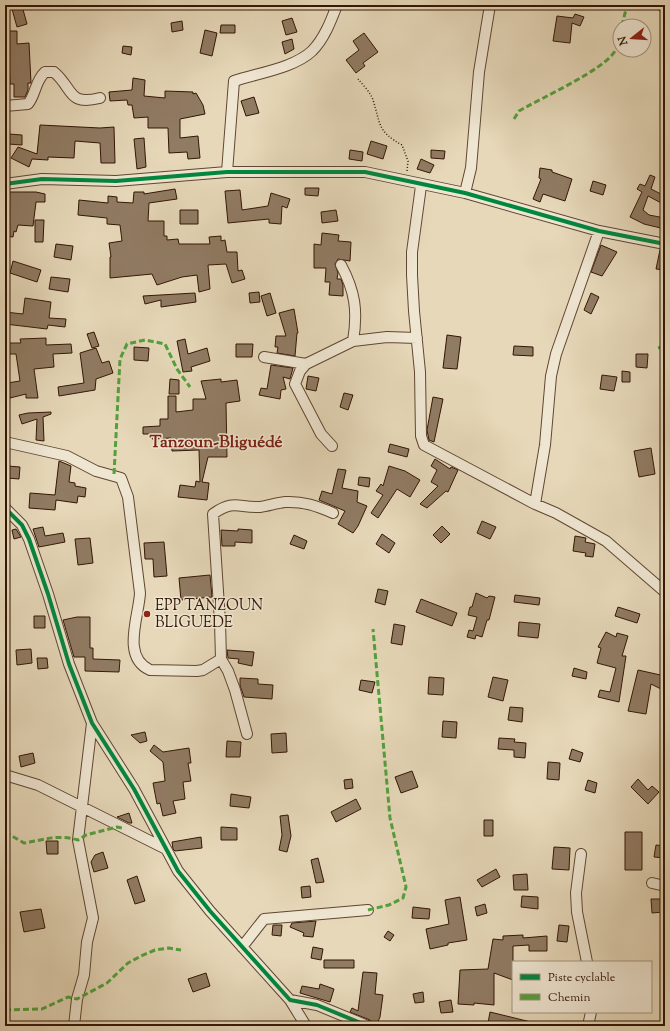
<svg xmlns="http://www.w3.org/2000/svg" width="670" height="1031" font-family="'Sorts Mill Goudy',serif">
  <style>
    .building { fill: #907b63; stroke: #331605 }
    .lines { fill: none; stroke-linecap: round; stroke-linejoin: round }
    .minor-casing { stroke: #604632; stroke-width: 12 }
    .path { stroke: #331605; stroke-width: 1.5; stroke-dasharray: 1 2; stroke-linecap: butt }
    .minor { stroke: #efe6d2; stroke-width: 10 }
    .quiet { stroke: #52a13d; stroke-width: 3; stroke-dasharray: 6 3; stroke-linecap: butt }
    .cycleway-casing { stroke: #efe6d2; stroke-width: 6 }
    .cycleway { stroke: #00873e; stroke-width: 4 }
    .poi-dot { fill: #8f2418; stroke: #efe6d2; stroke-width: 1.5 }
    .labels { text-anchor: middle; stroke-width: 3; stroke-linejoin: round; paint-order: stroke }
    .poi-label { font-size: 15px; fill: #331605; stroke: #efe6d2; text-anchor: start }
    .quarter-label { font-size: 17px; font-weight: bold; fill: #7a1f14; stroke: #efe6d2 }
  </style>
  <rect width="100%" height="100%" fill="#e6d8b9"/>
  <filter id="stains"><feTurbulence type="fractalNoise" baseFrequency=".005" numOctaves="4"/><feColorMatrix values="0 0 0 0 .2 0 0 0 0 .09 0 0 0 0 .02 0 0 0 .5 -.17"/></filter>
  <radialGradient id="worn" r=".72"><stop offset=".6" stop-color="#630" stop-opacity="0"/><stop offset="1" stop-color="#630" stop-opacity=".3"/></radialGradient>
  <path class="building" d="M22 6 27 24 17 27 12 9Z
    M575 14 584 17 580 26 572 23 570 43 553 41 557 16 573 18Z
    M292 18 297 32 286 35 282 21Z
    M182 21 183 30 172 32 171 23Z
    M221 25H235V33H220Z
    M205 30 217 33 212 56 200 53Z
    M8 31H17V44L29 43 31 83H28V90L25 97H14V84H10Z
    M364 33 378 52 363 63 365 66 356 73 346 60 359 50 353 41Z
    M292 39 294 49 285 54 282 42Z
    M123 46 132 47 131 55 122 53Z
    M133 78 145 80 144 96 165 98V91L193 92V94L196 93 203 105 205 114 180 119V138L198 136 200 158 188 159 187 152 169 153 168 128H148V117L134 118 132 105H128L127 100 110 101 109 92 132 90Z
    M254 97 259 113 246 116 241 101Z
    M40 125 100 128 114 127 115 163H101L100 143 75 141 74 158 48 157V160L32 159 29 167 11 158 18 147 37 154Z
    M9 134 22 135V145L8 144Z
    M144 138 146 167 137 169 134 139Z
    M371 141 387 146 383 159 367 154Z
    M350 150 363 152 362 161 349 159Z
    M431 150 445 151 444 159 431 158Z
    M421 159 434 165 430 173 417 169Z
    M540 168 552 170V172L572 179 565 201 543 194 540 202 533 199 541 179 539 178Z
    M650 175 655 177 651 189 665 196V205L648 196 643 210 649 215 665 218V229L644 224 630 217 642 192 637 189 640 184 645 186Z
    M593 181 606 185 603 195 590 191Z
    M305 188H319L318 196 305 195Z
    M175 189 177 199 149 203 148 221H164V236H167V240L178 239 179 244H210L209 237 221 236V241L225 240 227 252H237L238 271 242 270 245 279 232 283 226 264 208 265 210 289 199 292 197 275 182 277 157 285 152 274 110 278V257H111L109 243 122 241 120 225 107 224V218L78 215 79 200 108 203V196L117 197V202L133 203 134 192H144V194Z
    M240 190 242 210 268 206 271 193 290 199 287 208 282 206 281 224 269 223V219L228 223 225 191Z
    M9 192H36L45 194V202H36L33 226 18 225 16 232 14 231 13 237 5 236 7 211H5L7 200H9Z
    M180 210H198V224H180Z
    M336 210 338 221 322 223 321 212Z
    M35 220H44L43 242H35Z
    M322 233 339 235 338 241 351 242 350 261 338 259 335 264 338 273 337 279H341L343 285V296L329 295 330 282H325L326 268H314V244L321 245Z
    M56 244 73 246 71 260 54 257Z
    M601 245 617 252 602 276 591 272Z
    M660 250H665V270L656 269Z
    M13 261 41 270 37 282 10 273Z
    M51 277 70 279 68 292 49 289Z
    M259 292 260 302 250 303 249 293Z
    M195 293 196 302 161 307V300L145 304 143 296Z
    M270 293 276 313 267 316 261 296Z
    M591 293 599 297 591 314 584 310Z
    M25 298 51 302 49 318 66 319 65 327 48 325 47 329 5 324V312L23 314Z
    M294 309 298 333H297L295 356 277 353 278 347H275L276 336H286L279 313Z
    M94 332 99 346 92 348 87 334Z
    M447 335 461 337 457 369 443 368Z
    M46 338V345L71 344 72 353 53 354 54 367 34 369 38 398H26V394L10 398 7 383 20 381 16 354H5V343H21L20 339Z
    M185 339 188 354 207 348 210 361 191 367 192 371 183 372 177 341Z
    M236 344H253L252 357H236Z
    M514 346 533 347V356L513 355Z
    M134 347 149 348 148 361 134 360Z
    M96 348 102 363 109 361 113 373 96 379 95 390 59 396 58 387 84 383 80 353Z
    M636 354H648L647 368 636 367Z
    M271 365 293 368 290 379 283 377 286 389 281 390 280 399 259 395 261 388 267 389Z
    M622 371 630 372V382H622Z
    M602 375 617 377 614 391 600 389Z
    M308 376 319 378 316 391 306 389Z
    M170 379 179 380V394H169Z
    M221 379V382L237 380 240 401 226 403 227 457H208L202 482 209 483 207 500 178 497 180 485 195 487 196 481 200 482 199 450 172 451 171 438 152 439V434H143V427L160 426V419H168V396H176V412L193 410V399H206L201 381Z
    M344 393 353 395 348 410 340 407Z
    M433 397 443 399 434 442 429 440 427 430Z
    M51 412V414L43 417 44 441 36 440 37 419 22 424 19 415 28 413Z
    M390 444 409 449 407 457 388 452Z
    M651 448 655 474 639 477 634 451Z
    M435 459 450 469 451 467 458 470 448 492 446 491 427 508 420 504 438 486 431 482 437 470 431 466Z
    M59 461 71 466 69 482 75 483V486L86 488 85 497 78 496 77 503 56 500 55 510 29 508 30 493 55 495Z
    M8 466 20 467 19 479 7 478Z
    M389 466 405 471 420 480 410 497 397 489 378 518 371 513 383 495 376 491 381 484 383 486Z
    M338 469 346 470 342 488 358 491 357 502 367 506 358 526 353 533 338 524 345 511 319 500 322 491 332 494Z
    M359 477 370 478 369 487 358 485Z
    M482 521 496 527 490 539 477 533Z
    M442 526 450 534 441 543 433 535Z
    M43 527 45 536 63 533 65 542 39 547 33 529Z
    M16 529 21 537 14 539 12 530Z
    M238 529 252 530V543L235 542V546H222L221 530 238 531Z
    M382 534 395 543 389 553 376 544Z
    M294 535 307 541 304 549 290 544Z
    M575 536 586 538 585 542 595 544 593 557 585 556 586 553 573 551Z
    M90 538 93 563 78 565 75 539Z
    M164 542 167 576 154 577 153 559H145L144 543Z
    M210 575 212 597 181 600 179 578Z
    M378 589 388 591 385 605 375 602Z
    M476 593 487 598 489 596 495 597 489 620H487L482 637 476 635 475 639 467 637 469 630 473 631 477 617 468 615 470 607H472Z
    M515 595 540 598 539 605 514 602Z
    M421 599 457 613 452 626 416 612Z
    M618 607 640 614 637 623 615 616Z
    M34 616H45V628H34Z
    M77 617H90V648H93V659L120 660 119 672 85 671V657H74L63 620Z
    M519 622 540 624 538 638 518 636Z
    M394 624 405 626 402 645 391 643Z
    M606 632 616 637 617 633 628 636 622 656H626L619 702 598 697 600 690 610 692 616 668 597 663 601 648 598 647Z
    M31 649 32 663 17 665 16 650Z
    M227 650 254 652 252 666 238 663 239 659 228 658Z
    M37 658H47L48 668 38 669Z
    M574 668 587 672 586 679 572 676Z
    M638 670 665 676V691L651 684 646 714 628 711Z
    M429 677 444 678 443 695 428 694Z
    M493 677 508 680 503 701 488 697Z
    M240 678 258 679V684L273 685 272 699 244 697 240 685Z
    M361 680 375 682 372 693 359 690Z
    M510 707 523 708 522 722 508 720Z
    M443 721 457 722 456 738 442 737Z
    M145 732 147 741 140 743 131 735Z
    M286 733 287 752 272 753 271 734Z
    M499 738 515 739 514 742 526 743 525 758 514 757V750L498 749Z
    M227 741 241 742 240 757H226Z
    M154 745 163 752 189 748 191 763H188L191 781 183 782 185 799 173 801 176 813 163 816 160 803 157 804 153 783 165 781 163 762 150 751Z
    M572 749 583 753 580 762 569 759Z
    M33 753 35 763 21 767 19 756Z
    M548 762 560 763 559 780 547 779Z
    M412 771 418 787 401 793 395 777Z
    M352 779 353 788 345 789 344 780Z
    M638 779 648 790 652 786 659 792 648 804 631 787Z
    M588 780 597 783 595 793 585 790Z
    M231 794 251 797 249 808 230 806Z
    M356 799 361 809 336 822 331 812Z
    M129 813 132 823H129L117 817Z
    M288 815 291 836 287 852 279 850 282 835 280 816Z
    M484 820H493V836H484Z
    M221 827 237 828V840H221Z
    M625 832H642V870H625Z
    M201 837 202 848 175 851 173 849 172 842Z
    M46 841H58V854H47Z
    M656 845 665 846V858L654 857Z
    M554 847 570 848 569 870 552 869Z
    M103 852 108 868 94 872 91 862 95 855Z
    M318 858 324 882 316 883 311 860Z
    M496 869 500 877 482 887 477 880Z
    M527 874 528 890H514L513 875Z
    M137 876 145 901 135 904 127 880Z
    M310 886 311 897 302 898 301 887Z
    M522 896 538 897V909L521 907Z
    M460 897 467 940 448 943V945L430 949 426 929 449 924 445 900Z
    M651 899H662L663 912 652 913Z
    M485 904 487 913 477 916 475 907Z
    M413 907 430 909 429 919 412 918Z
    M41 909 45 928 24 932 20 912Z
    M316 921 313 937 303 936 304 933 290 927 292 923Z
    M273 925H282L281 936 272 935Z
    M559 925 569 926 567 942 557 941Z
    M388 931 394 935 390 941 384 937Z
    M523 935V938L547 936V951H529V945L513 946V980L494 973V1005L474 1003V1005L458 1004 460 970 488 969 493 939 503 940V936Z
    M313 947 323 949 321 960 311 958Z
    M324 960H354V968H324Z
    M363 972 377 973 375 994 383 995 380 1017 376 1026H374L370 1020 350 1012 352 1008 358 1011Z
    M206 973 210 986 193 992 188 979Z
    M320 984 334 989 330 1002 300 993 302 986 319 989Z
    M423 992 424 1002 415 1003 413 994Z
    M451 1000 453 1012 441 1013 439 1002Z
    M490 1012 535 1023V1026H503L488 1023Z"/>
  <g class="lines">
    <g class="minor-casing">
      <path id="minor" d="M5 106 28 104C36 94 35 81 45 72H54C74 89 67 106 100 98
        M227 172 234 81C258 73 294 68 312 51 324 39 331 21 337 5
        M5 184 42 179 116 181 227 172H365L465 193 599 231 665 244
        M421 186 412 252V275L414 311 420 372 421 436 424 445 535 504 556 513 606 541 665 592
        M465 193 471 168 479 72 490 5
        M341 265C355 291 358 311 353 341
        M264 357 306 364 353 341 387 337 417 338
        M306 364 300 371 295 384 321 434 332 446
        M5 442 67 456 96 471 121 478 128 497 140 593C139 616 121 657 150 670L197 671 203 670 221 659
        M535 504 545 445 551 376 556 354 599 231
        M5 508 22 525 29 539 48 594 69 664 92 723 134 789 178 871 210 911 290 1000 317 1005 368 1026
        M247 734 235 690 228 671 221 659 220 622 213 514C234 499 238 508 260 507 268 506 276 503 285 502 303 501 317 506 333 513
        M5 775 38 785 166 849
        M581 854 576 893 577 912 587 962
        M652 883 665 886
        M242 947 264 919 368 910
        M290 1000 306 1026
        M74 1026 77 999 84 975 87 942 93 918 78 840 92 723
        M588 1026 591 1012"/>
    </g>
    <path class="path" d="M358 79C363 85 371 93 373 100 381 125 377 131 402 145L408 161 407 171"/>
    <use href="#minor" class="minor"/>
    <path class="quiet" d="M640 5 658 8 665 14
      M622 26 625 13 632 5
      M514 119 519 111C541 98 604 70 615 51 618 46 619 41 620 36
      M658 348 665 346
      M114 474 120 359 127 344 145 340 165 344 177 369 190 387
      M5 832 24 843C45 840 56 834 78 840L86 835 117 827 122 828
      M368 910 389 905 403 898 406 887 390 818 373 629
      M5 1010 42 1009 68 997 77 999 107 983 128 963 141 956 155 950 169 948 181 950"/>
    <g class="cycleway-casing">
      <path id="cycleway" d="M5 184 42 179 116 181 227 172H365L465 193 599 231 665 244
        M5 508 22 525 29 539 48 594 69 664 92 723 134 789 178 871 210 911 290 1000 317 1005 368 1026"/>
    </g>
    <use href="#cycleway" class="cycleway"/>
  </g>
  <circle class="poi-dot" cx="147" cy="614" r="4"/>
  <g class="labels">
    <g class="poi-label">
      <text x="155" y="610">EPP TANZOUN<tspan x="155" dy="17">BLIGUEDE</tspan></text>
    </g>
    <g class="quarter-label">
      <text x="216" y="447">Tanzoun-Bliguédé</text>
    </g>
  </g>
  <rect width="670" height="1031" fill="none" stroke="#e6d8b9" stroke-width="20"/>
  <rect x="6" y="6" width="658" height="1019" fill="none" stroke="#331605" stroke-width="2"/>
  <rect x="10" y="10" width="650" height="1011" fill="none" stroke="#331605"/>
  <rect x="512" y="961" width="140" height="52" fill="#efe6d2" stroke="#a49380"/>
  <rect x="520" y="974" width="20" height="6" fill="#00873e" stroke="#a49380"/>
  <text x="548" y="981" font-size="12" fill="#331605">Piste cyclable</text>
  <rect x="520" y="994" width="20" height="6" fill="#52a13d" stroke="#a49380"/>
  <text x="548" y="1001" font-size="12" fill="#331605">Chemin</text>
  <g transform="translate(632 38) rotate(253)"><circle r="19" fill="#efe6d2" stroke="#a49380"/>
  <path d="M0-3L7 15L0 10L-7 15Z" fill="#8f2418"/>
  <text y="-6" font-size="11" font-weight="bold" text-anchor="middle" fill="#331605">N</text>
  </g>
  <rect width="100%" height="100%" filter="url(#stains)"/>
  <rect width="100%" height="100%" fill="url(#worn)"/>
</svg>
